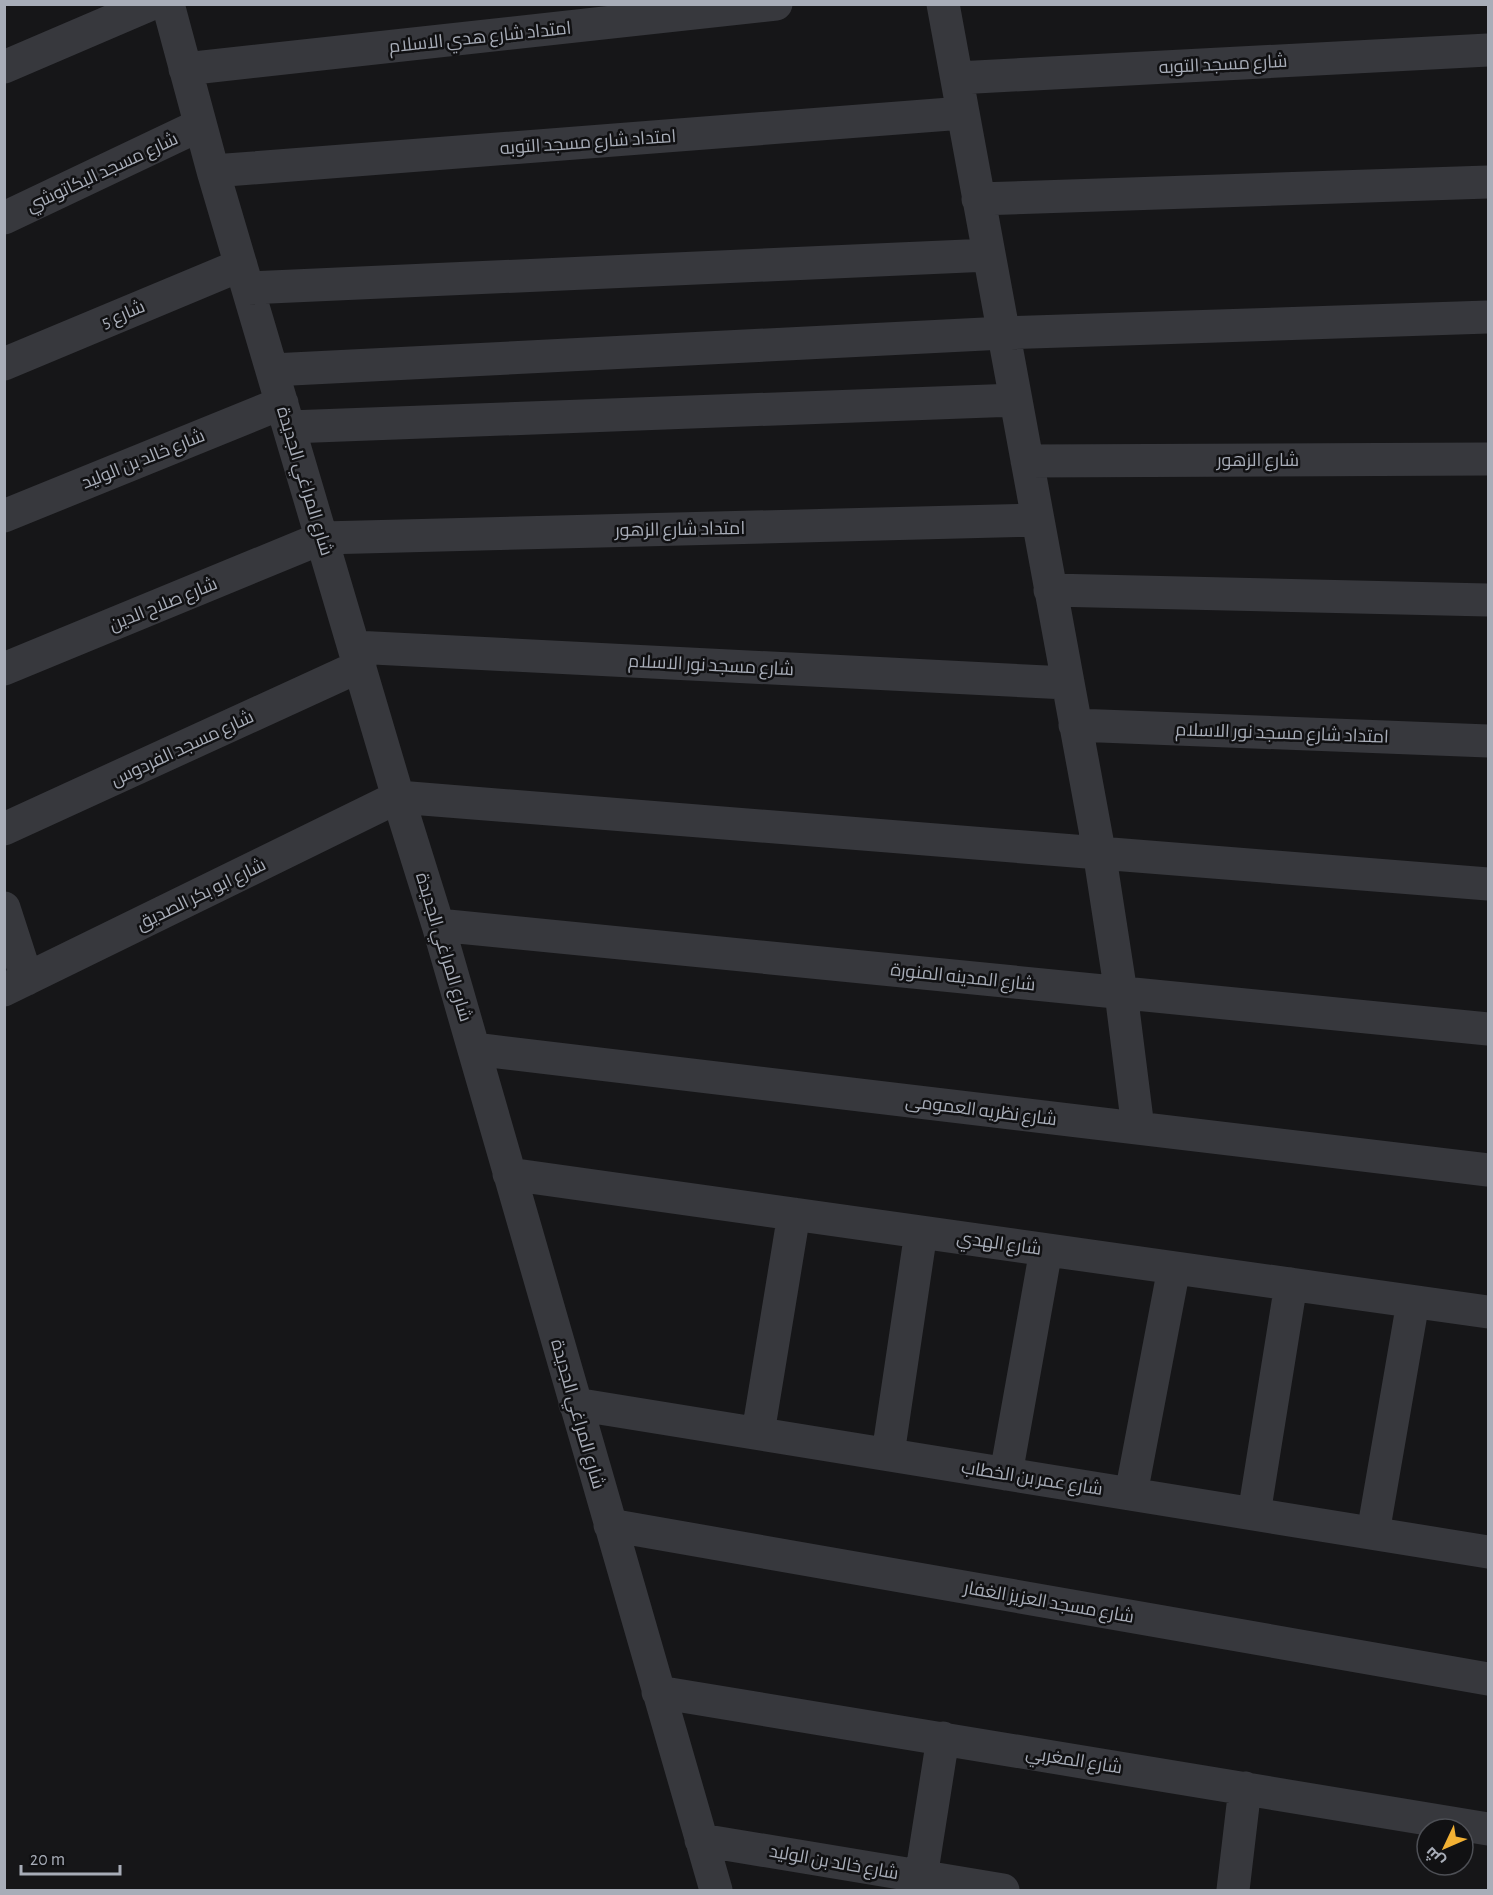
<svg xmlns="http://www.w3.org/2000/svg" width="1493" height="1895" font-family="'Alegreya Sans',Cairo,sans-serif">
  <style>
    .lines { fill: none; stroke-linecap: round; stroke-linejoin: round }
    .minor { stroke: #37383d; stroke-width: 33 }
    .labels { text-anchor: middle; stroke-width: 5; stroke-linejoin: round; paint-order: stroke }
    .street-label { font-size: 18px; fill: #a8adb8; stroke: #111113 }
  </style>
  <rect width="100%" height="100%" fill="#161618"/>
  <g class="lines">
    <path class="minor" d="M168 4 213 171 398 797 438 925 716 1890
      M943 4 1099 851 1121 993 1138 1128
      M4 67 151 4
      M185 69 776 4
      M957 78 1488 50
      M213 171 963 113
      M978 199 1488 182
      M4 218 200 125
      M248 288 989 255
      M4 364 241 265
      M272 370 1004 333 1488 317
      M289 427 1016 400
      M1027 461 1488 459
      M4 516 282 403
      M1050 590 1488 600
      M354 647 1067 683
      M4 669 322 538 1037 520
      M1075 725 1488 741
      M4 829 360 666
      M4 908 27 979
      M438 925 1488 1029
      M4 990 398 797 1488 884
      M474 1049 1488 1170
      M509 1174 1488 1312
      M575 1404 1488 1552
      M758 1433 794 1214
      M888 1454 921 1232
      M1006 1474 1046 1250
      M1131 1494 1174 1268
      M1254 1514 1291 1284
      M610 1525 1488 1679
      M1373 1533 1413 1302
      M658 1692 1488 1829
      M701 1840 1003 1890
      M919 1890 943 1738
      M1233 1890 1245 1788"/>
  </g>
  <g class="labels">
    <g class="street-label">
      <text transform="translate(480 37) rotate(-6)" y="6">امتداد شارع هدي الاسلام</text>
      <text transform="translate(1223 64) rotate(-3)" y="6">شارع مسجد التوبه</text>
      <text transform="translate(588 142) rotate(-4)" y="6">امتداد شارع مسجد التوبه</text>
      <text transform="translate(102 172) rotate(-25)" y="6">شارع مسجد البكاتوشي</text>
      <text transform="translate(123 314) rotate(-23)" y="6">شارع 5</text>
      <text transform="translate(143 459) rotate(-22)" y="6">شارع خالد بن الوليد</text>
      <text x="1258" y="466">شارع الزهور</text>
      <text transform="translate(305 481) rotate(73)" y="6">شارع المراغي الجديدة</text>
      <text transform="translate(680 529) rotate(-1)" y="6">امتداد شارع الزهور</text>
      <text transform="translate(163 604) rotate(-22)" y="6">شارع صلاح الدين</text>
      <text transform="translate(711 665) rotate(3)" y="6">شارع مسجد نور الاسلام</text>
      <text transform="translate(1282 733) rotate(2)" y="6">امتداد شارع مسجد نور الاسلام</text>
      <text transform="translate(182 748) rotate(-25)" y="6">شارع مسجد الفردوس</text>
      <text transform="translate(201 894) rotate(-26)" y="6">شارع ابو بكر الصديق</text>
      <text transform="translate(444 947) rotate(73)" y="6">شارع المراغي الجديدة</text>
      <text transform="translate(963 977) rotate(6)" y="6">شارع المدينه المنورة</text>
      <text transform="translate(981 1110) rotate(7)" y="6">شارع نظريه العمومى</text>
      <text transform="translate(999 1243) rotate(8)" y="6">شارع الهدي</text>
      <text transform="translate(578 1414) rotate(74)" y="6">شارع المراغي الجديدة</text>
      <text transform="translate(1032 1478) rotate(9)" y="6">شارع عمر بن الخطاب</text>
      <text transform="translate(1049 1602) rotate(10)" y="6">شارع مسجد العزيز الغفار</text>
      <text transform="translate(1074 1760) rotate(9)" y="6">شارع المغربي</text>
      <text transform="translate(834 1862) rotate(10)" y="6">شارع خالد بن الوليد</text>
    </g>
  </g>
  <rect width="1493" height="1895" fill="none" stroke="#a8adb8" stroke-width="12"/>
  <g transform="translate(1445 1847) rotate(226)"><circle r="28" fill="#111113" stroke="#4d4f55" stroke-width="1.5"/>
  <path d="M0-4.5L10 22L0 15L-10 22Z" fill="#f2b134"/>
  <text y="-9" font-size="16" font-weight="bold" text-anchor="middle" fill="#a8adb8">ش</text>
  </g>
  <path d="M21 1865v9h99v-9" fill="none" stroke="#a8adb8" stroke-width="3"/>
  <text x="30" y="1865" font-size="18" fill="#a8adb8" stroke="#111113" stroke-width="4.5" paint-order="stroke">20 m</text>
</svg>
